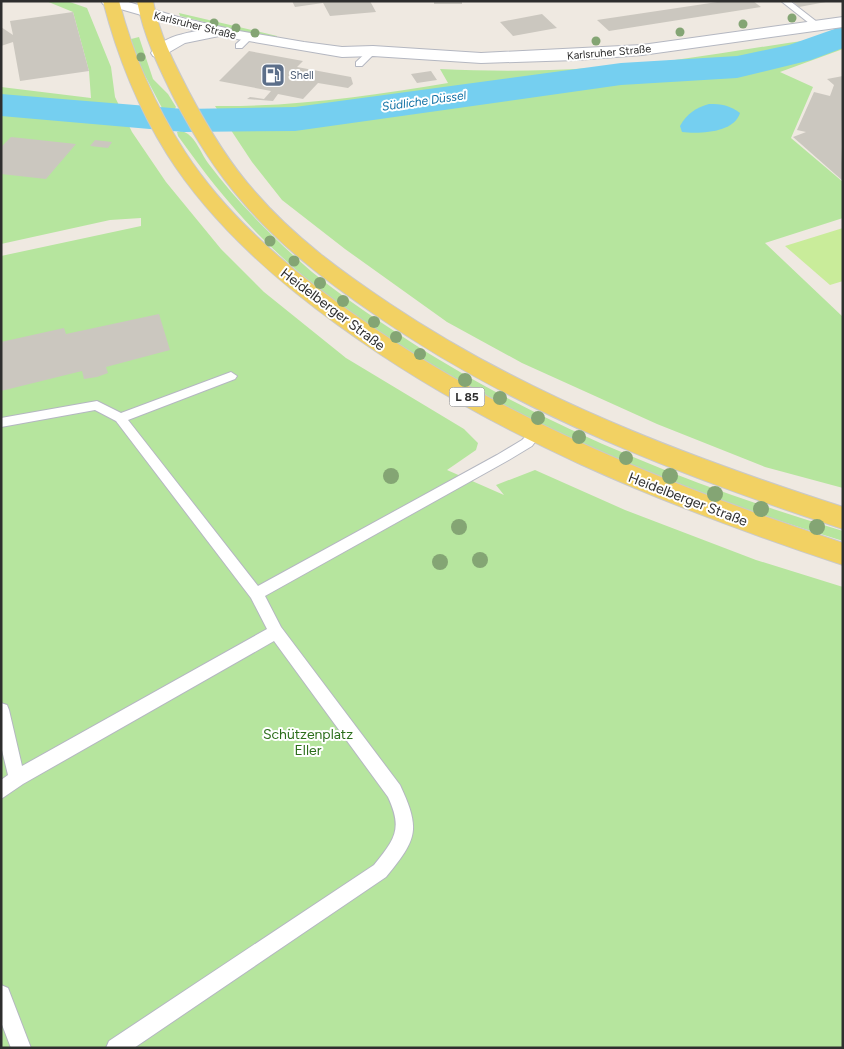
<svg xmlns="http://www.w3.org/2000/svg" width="844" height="1049" font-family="Figtree,sans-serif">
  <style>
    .green { fill: #b6e59e }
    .pitch { fill: #c9ec9a }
    .water { fill: #75cff0 }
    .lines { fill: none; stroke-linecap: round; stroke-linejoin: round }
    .river { fill: #75cff0; fill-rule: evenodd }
    .building { fill: #cbc7bf }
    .service-casing { stroke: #b4b7c1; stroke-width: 2 }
    .secondary-casing { stroke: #b4b7c1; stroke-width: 2 }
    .primary-casing { stroke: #c9c9c9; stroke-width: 2 }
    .service { fill: #fff; fill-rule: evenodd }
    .secondary { fill: #fff; fill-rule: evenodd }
    .primary { fill: #f2d163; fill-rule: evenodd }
    .tree { fill: #84a574 }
    .labels { text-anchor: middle; stroke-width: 4; stroke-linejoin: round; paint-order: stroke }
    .far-street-label { font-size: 11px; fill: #2e2e2e; stroke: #fff }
    .far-service-label { font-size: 11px; fill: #4e5e75; stroke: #fff; text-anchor: start }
    .far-water-label { font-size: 12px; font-style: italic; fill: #0d6fa3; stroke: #fff }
    .shield { fill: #fff; stroke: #6d6d6d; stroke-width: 1 }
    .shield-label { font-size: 12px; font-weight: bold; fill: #2e2e2e }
    .street-label { font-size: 14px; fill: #2e2e2e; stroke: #fff }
    .park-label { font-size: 14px; fill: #2c6e1b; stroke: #fff }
  </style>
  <rect width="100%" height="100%" fill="#efe9e1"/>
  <path class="green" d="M46 1H67L87 8 111 67 115 97 132 132 166 182 221 249 264 292 346 358 464 429 478 443 476 450 447 470 504 495 496 485 535 470 625 510 756 560 843 587V1048H1V256L141 226V218L110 220 1 244V87L91 98 89 71 73 12Z
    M179 13 277 36V37L244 32 180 16Z
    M139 37 153 79 168 94 176 107 174 110 162 108 139 64 131 39Z
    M817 39 843 43V49L780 72 813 87 791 138 843 182V218L765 243 843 317V488L765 467 657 424 522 363 447 322 345 249 282 200 252 162 215 106C294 107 370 96 448 83L440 69C519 73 597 70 675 60 722 54 769 45 817 39Z
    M181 131C195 134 200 152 208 163 238 203 274 239 312 272 334 290 358 307 382 323 521 418 682 483 843 531V541C753 513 662 483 577 443 552 431 528 418 503 405 418 361 336 310 267 243 234 211 205 174 178 136L177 132Z"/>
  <path class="pitch" d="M843 228V281L830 285 785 246Z"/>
  <path class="water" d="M709 104C722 104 729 105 740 113 734 133 699 134 682 132L680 126C687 113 696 108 709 104Z"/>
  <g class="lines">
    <path class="river" d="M843 26V48L811 60 737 78 621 85 295 131 184 132 1 116V94L184 109 295 107 621 63 737 56 789 45Z"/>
  </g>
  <path class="building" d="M292 1H322L323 3 295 7Z
    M322 1H370L376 12 330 16Z
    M434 1H462V4H434Z
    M724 1H753L761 7 609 31 597 20Z
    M792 1H826V2L799 7Z
    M73 12 89 71 20 81 13 42 1 46V27L13 35 10 21Z
    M542 14 557 28 513 36 500 22Z
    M249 51 303 61 297 67 351 77 353 84 348 88 318 83 303 99 278 94 273 101 247 99 250 97 264 99 271 91 219 81Z
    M431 71 437 80 417 83 411 74Z
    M843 76 841 147 843 181 793 137 806 132 797 130 814 92 830 96 834 85 827 79Z
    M11 137 76 144 46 179 1 174V147Z
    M95 140 112 142 108 148 90 146Z
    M159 314 170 350 106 367 108 373 97 377 84 379 82 371 1 391V342L64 328 66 334Z"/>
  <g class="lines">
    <g class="service-casing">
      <path id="service" d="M781 1H790L821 25 814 27Z
        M245 36 252 38 242 48H236V44Z
        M370 49 377 51 362 66H356V62Z
        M231 372 237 376 235 379 128 420 258 586 497 455 522 440 531 431H539L541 434 532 446 507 461 265 596 281 627 400 785C421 830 417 839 386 877L134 1048H106L109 1041 374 865C395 839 403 829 388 797L274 641 23 784 1 799V780L8 775 1 746V703L7 705 9 710 22 766 267 629 251 598 116 421 95 410 1 427V418L97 401 121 413Z
        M1 985 8 988 31 1048H11L1 1022Z"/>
    </g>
    <g class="secondary-casing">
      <path id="secondary" d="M101 1H125L178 17 239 31 304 42 342 47 373 46 481 53 642 45 843 17V27L642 55 576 60 481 63 373 56 342 57 219 36 185 43 159 58 153 56 151 53C161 38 181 34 197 31L103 4Z"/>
    </g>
    <g class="primary-casing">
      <path id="primary" d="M103 1H119C133 55 155 106 185 152 228 218 291 271 355 315 504 420 671 486 843 543V565C665 506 491 436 338 325 273 278 210 222 167 154 137 106 117 55 103 1Z
        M137 1H153C159 34 174 63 189 92 208 128 229 163 256 193 294 237 342 272 390 304 529 397 685 456 843 507V529C678 475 517 413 374 314 326 281 279 245 241 200 215 170 194 136 175 100 159 68 144 37 137 1Z"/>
    </g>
    <use href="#service" class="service"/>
    <use href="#secondary" class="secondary"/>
    <use href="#primary" class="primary"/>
  </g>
  <g class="tree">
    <circle cx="792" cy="18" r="4.5"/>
    <circle cx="214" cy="23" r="4.5"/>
    <circle cx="743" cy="24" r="4.5"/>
    <circle cx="236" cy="28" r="4.5"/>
    <circle cx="680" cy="32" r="4.5"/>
    <circle cx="255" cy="33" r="4.5"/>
    <circle cx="596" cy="41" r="4.5"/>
    <circle cx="141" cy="57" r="4.5"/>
    <circle cx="270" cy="241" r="5.5"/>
    <circle cx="294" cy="261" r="5.5"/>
    <circle cx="320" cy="283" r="6"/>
    <circle cx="343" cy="301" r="6"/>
    <circle cx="374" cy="322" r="6"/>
    <circle cx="396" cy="337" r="6"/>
    <circle cx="420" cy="354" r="6"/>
    <circle cx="465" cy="380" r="7"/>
    <circle cx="500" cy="398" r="7"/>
    <circle cx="538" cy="418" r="7"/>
    <circle cx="579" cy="437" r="7"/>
    <circle cx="626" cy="458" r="7"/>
    <circle cx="391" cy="476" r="8"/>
    <circle cx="670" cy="476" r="8"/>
    <circle cx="715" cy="494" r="8"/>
    <circle cx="761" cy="509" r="8"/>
    <circle cx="459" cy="527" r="8"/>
    <circle cx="817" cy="527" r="8"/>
    <circle cx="480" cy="560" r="8"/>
    <circle cx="440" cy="562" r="8"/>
  </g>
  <defs>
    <g id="fuel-square" transform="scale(1.25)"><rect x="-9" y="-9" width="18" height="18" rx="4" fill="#5c6f8a" stroke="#fff"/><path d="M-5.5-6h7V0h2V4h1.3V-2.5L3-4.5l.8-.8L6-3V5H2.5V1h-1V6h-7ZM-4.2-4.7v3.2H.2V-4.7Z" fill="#fff"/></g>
  </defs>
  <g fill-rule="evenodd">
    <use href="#fuel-square" x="273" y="75"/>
  </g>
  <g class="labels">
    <g class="far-street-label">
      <text transform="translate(195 25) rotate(14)" y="4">Karlsruher Straße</text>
      <text transform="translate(609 52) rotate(-5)" y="4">Karlsruher Straße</text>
    </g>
    <g class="far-service-label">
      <text x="290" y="79">Shell</text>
    </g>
    <g class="far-water-label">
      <text transform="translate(424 101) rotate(-8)" y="4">Südliche Düssel</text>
    </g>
    <rect class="shield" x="449.5" y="387.5" width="35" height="19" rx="4"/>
    <g class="shield-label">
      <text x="467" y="401">L 85</text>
    </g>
    <g class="street-label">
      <text transform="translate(333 309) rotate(37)" y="5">Heidelberger Straße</text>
      <text transform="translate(688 499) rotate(21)" y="5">Heidelberger Straße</text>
    </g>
    <g class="park-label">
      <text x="308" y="739">Schützenplatz<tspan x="308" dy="16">Eller</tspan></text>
    </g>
  </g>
  <rect width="844" height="1049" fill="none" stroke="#2e2e2e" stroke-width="5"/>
</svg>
